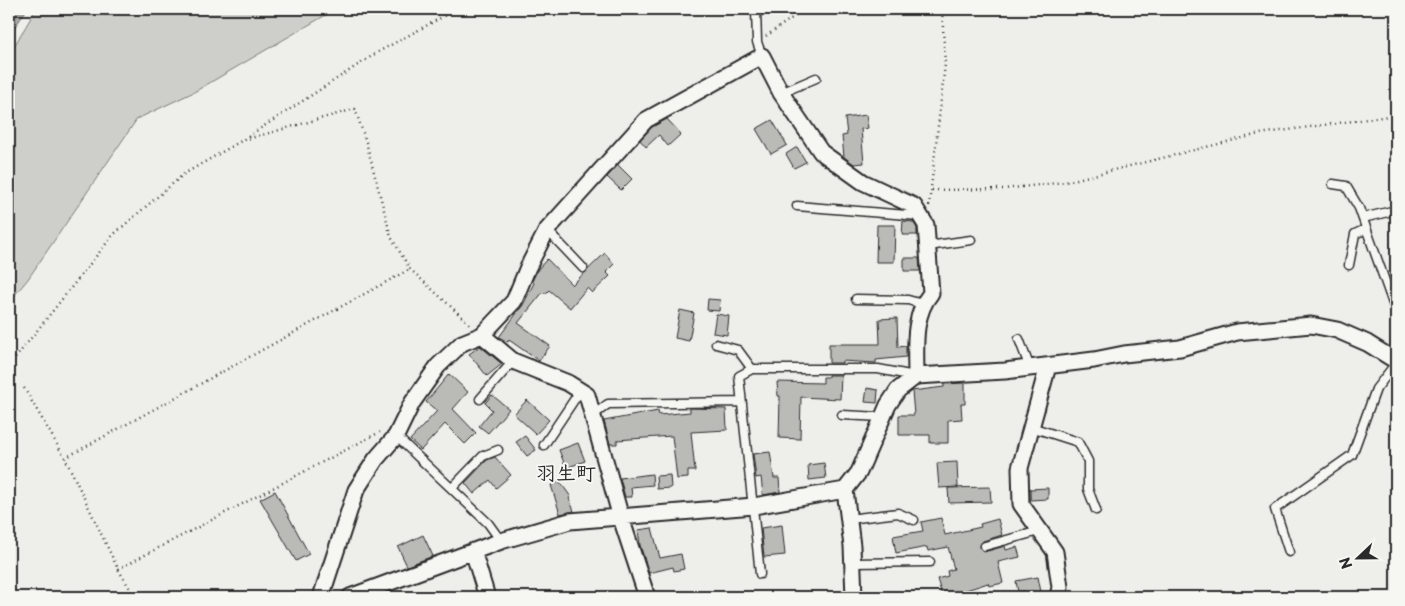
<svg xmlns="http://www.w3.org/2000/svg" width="1405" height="606" font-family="'Playpen Sans','Klee One',sans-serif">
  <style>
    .green { fill: #cececa; stroke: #7c7c7a }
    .water { fill: #a6a6a3; stroke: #757573 }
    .building { fill: #babab7; stroke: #2b2b2b }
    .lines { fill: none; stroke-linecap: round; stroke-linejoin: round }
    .lane-casing { stroke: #2b2b2b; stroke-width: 11 }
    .street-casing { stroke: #2b2b2b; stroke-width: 19 }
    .path { stroke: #2b2b2b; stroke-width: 2.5; stroke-dasharray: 1 4; stroke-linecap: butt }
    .lane { stroke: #f6f6f2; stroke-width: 8 }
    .street { stroke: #f6f6f2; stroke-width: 15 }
    .labels { text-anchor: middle; stroke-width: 4; stroke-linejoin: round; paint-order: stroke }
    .quarter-label { font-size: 20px; font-weight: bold; fill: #2b2b2b; stroke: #f6f6f2 }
  </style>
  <rect width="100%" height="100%" fill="#eeeeea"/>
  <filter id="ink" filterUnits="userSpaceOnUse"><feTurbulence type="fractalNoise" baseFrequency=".02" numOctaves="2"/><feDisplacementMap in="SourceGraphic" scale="10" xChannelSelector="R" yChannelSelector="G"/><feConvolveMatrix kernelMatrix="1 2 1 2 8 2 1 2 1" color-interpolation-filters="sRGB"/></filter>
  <g filter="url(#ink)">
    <path class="green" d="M36 9H336L194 92 137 119 28 279 9 302V55Z"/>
    <path class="water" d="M9 9H27L9 36Z"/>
    <path class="building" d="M866 115 868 128 861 129 864 163 854 164 844 157 842 136 847 135 845 118Z
      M667 119 681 134 668 146 659 135 646 147 640 140 652 127Z
      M772 120 787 145 771 154 756 129Z
      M797 147 806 162 794 168 786 154Z
      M618 165 632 179 621 190 607 177Z
      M903 221 913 222 917 228V235H902Z
      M877 225H895L894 262H876Z
      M605 253 614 264 606 272 610 276 592 293 587 288 570 308 549 290 545 294 543 292 518 323 550 346 539 361 509 340 508 342 499 337 523 305 534 283 532 281 538 269 547 259 572 285Z
      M904 258H919L920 271H904Z
      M708 299 720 300 719 311 707 310Z
      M680 310 694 313 689 341 675 338Z
      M716 314 729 316 727 335 713 333Z
      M897 318 898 347 906 346V357L876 360V363L842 361V363H829V344H880L879 319Z
      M480 346 502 364 487 376 469 354Z
      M449 374 468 392 453 409 476 433 465 444 445 424 421 450 410 440 437 411 426 402Z
      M828 375H841L840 399 801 397 800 439 779 438 780 396H778L777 382 823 383V377H828Z
      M965 383V404H961L962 419 948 420V443H930V435H899V415H914L912 391 944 387V384Z
      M867 388 878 390 877 403 865 402Z
      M492 395 509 409 488 433 479 426 492 410 485 403Z
      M527 400 549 420 536 434 514 414Z
      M690 408 726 409 727 430 691 432 695 471H688V478L677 479 672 436 617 440V444H610L604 421 658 411 659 415 690 412Z
      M525 436 536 450 527 456 516 442Z
      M578 443 585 461 566 468 559 450Z
      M770 452 774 478H779L780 492 763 495 761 477 756 478 753 454Z
      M495 457 511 475 496 488 490 480 474 494 465 483 487 460Z
      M957 462 958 487 939 488 937 463Z
      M824 463 826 478 809 480 808 465Z
      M652 474 653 485 631 487 632 497H625L620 478Z
      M670 475 671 488 657 489 656 476Z
      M560 482 571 497 569 498 574 511 560 514 551 485Z
      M990 487 991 502 949 503 948 488Z
      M1048 488V499L1030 500V489Z
      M275 491 309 554 296 561 260 499Z
      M941 518 945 535 981 527 980 524 998 519 1002 535 983 541 980 547 984 552 1005 546 1006 550 1017 547 1020 557 998 562 1003 583 989 586 988 583 954 594 953 592 942 595 937 579 948 576 947 571 954 569 948 547 928 551 927 547 896 553 893 536 923 531 921 522Z
      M782 525 785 555 764 557 761 528Z
      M652 528 660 558 681 554 684 569 674 571 673 567 649 573 640 545 638 530Z
      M423 535 433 556 407 566 398 547Z
      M1038 577 1042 597H1025L1024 591 1018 592 1016 581Z"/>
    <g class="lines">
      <g class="lane-casing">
        <path id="lane" d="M756 9 757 42 762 56
          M781 93 816 78
          M1333 184 1346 186 1359 208 1396 312
          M797 206 919 216
          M1363 218 1396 210
          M547 230 583 268
          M928 246 971 240
          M1349 265 1355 234 1366 229
          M856 299 908 300 922 304
          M1019 339 1030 368
          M716 344 738 350 752 369
          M480 399 513 361
          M842 415 882 417
          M592 416 608 404 741 402
          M1031 427 1078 442 1088 461V489L1096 510
          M396 436 488 523 501 541
          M544 445 580 391
          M452 488 483 456 498 450
          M849 519 898 513 914 520
          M985 546 1039 531
          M1289 552 1275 509 1352 455 1376 389 1396 363
          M853 563 930 562
          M760 574 739 376 752 369H878L915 376"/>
      </g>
      <g class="street-casing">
        <path id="street" d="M482 335 513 361 568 383 587 395 621 518 647 597
          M1048 366 1020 468 1021 504 1055 552 1060 587 1058 597
          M845 490 852 546 854 597
          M473 551 487 597
          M321 597 356 490 376 459 396 436 412 403 438 366 462 343 482 335 514 301 528 267 547 230 646 120 762 56 781 93 821 152 863 182 914 206 926 225 931 293C912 316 916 349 916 376
          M350 597 501 541 570 521 754 506 845 490 859 472 888 405 898 390 916 376 1005 371 1094 360 1124 354 1180 348 1237 332 1311 325 1337 330 1367 343 1396 361"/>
      </g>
      <path class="path" d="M1393 9 1396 33
        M766 36 805 9
        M244 140 355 109 366 142 391 237 410 269 472 326
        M932 190 1004 189 1065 182 1259 134 1396 115
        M929 206 945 64 942 9
        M9 366 113 235 184 174 241 141 378 52 457 9
        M24 388 65 458 118 569 135 597
        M65 458 410 269
        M118 569 380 432"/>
      <use href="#lane" class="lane"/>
      <use href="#street" class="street"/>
    </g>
  </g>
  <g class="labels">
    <g class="quarter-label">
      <text x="566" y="480">羽生町</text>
    </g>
  </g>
  <rect width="1405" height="606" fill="none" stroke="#f6f6f2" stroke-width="30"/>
  <rect x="15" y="15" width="1375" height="576" fill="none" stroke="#2b2b2b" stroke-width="2" filter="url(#ink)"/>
  <g transform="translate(1358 558) rotate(248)" stroke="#f6f6f2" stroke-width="4" paint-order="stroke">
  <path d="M0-4L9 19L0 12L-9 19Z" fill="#2b2b2b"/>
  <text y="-8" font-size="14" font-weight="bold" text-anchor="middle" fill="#2b2b2b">N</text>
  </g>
</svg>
